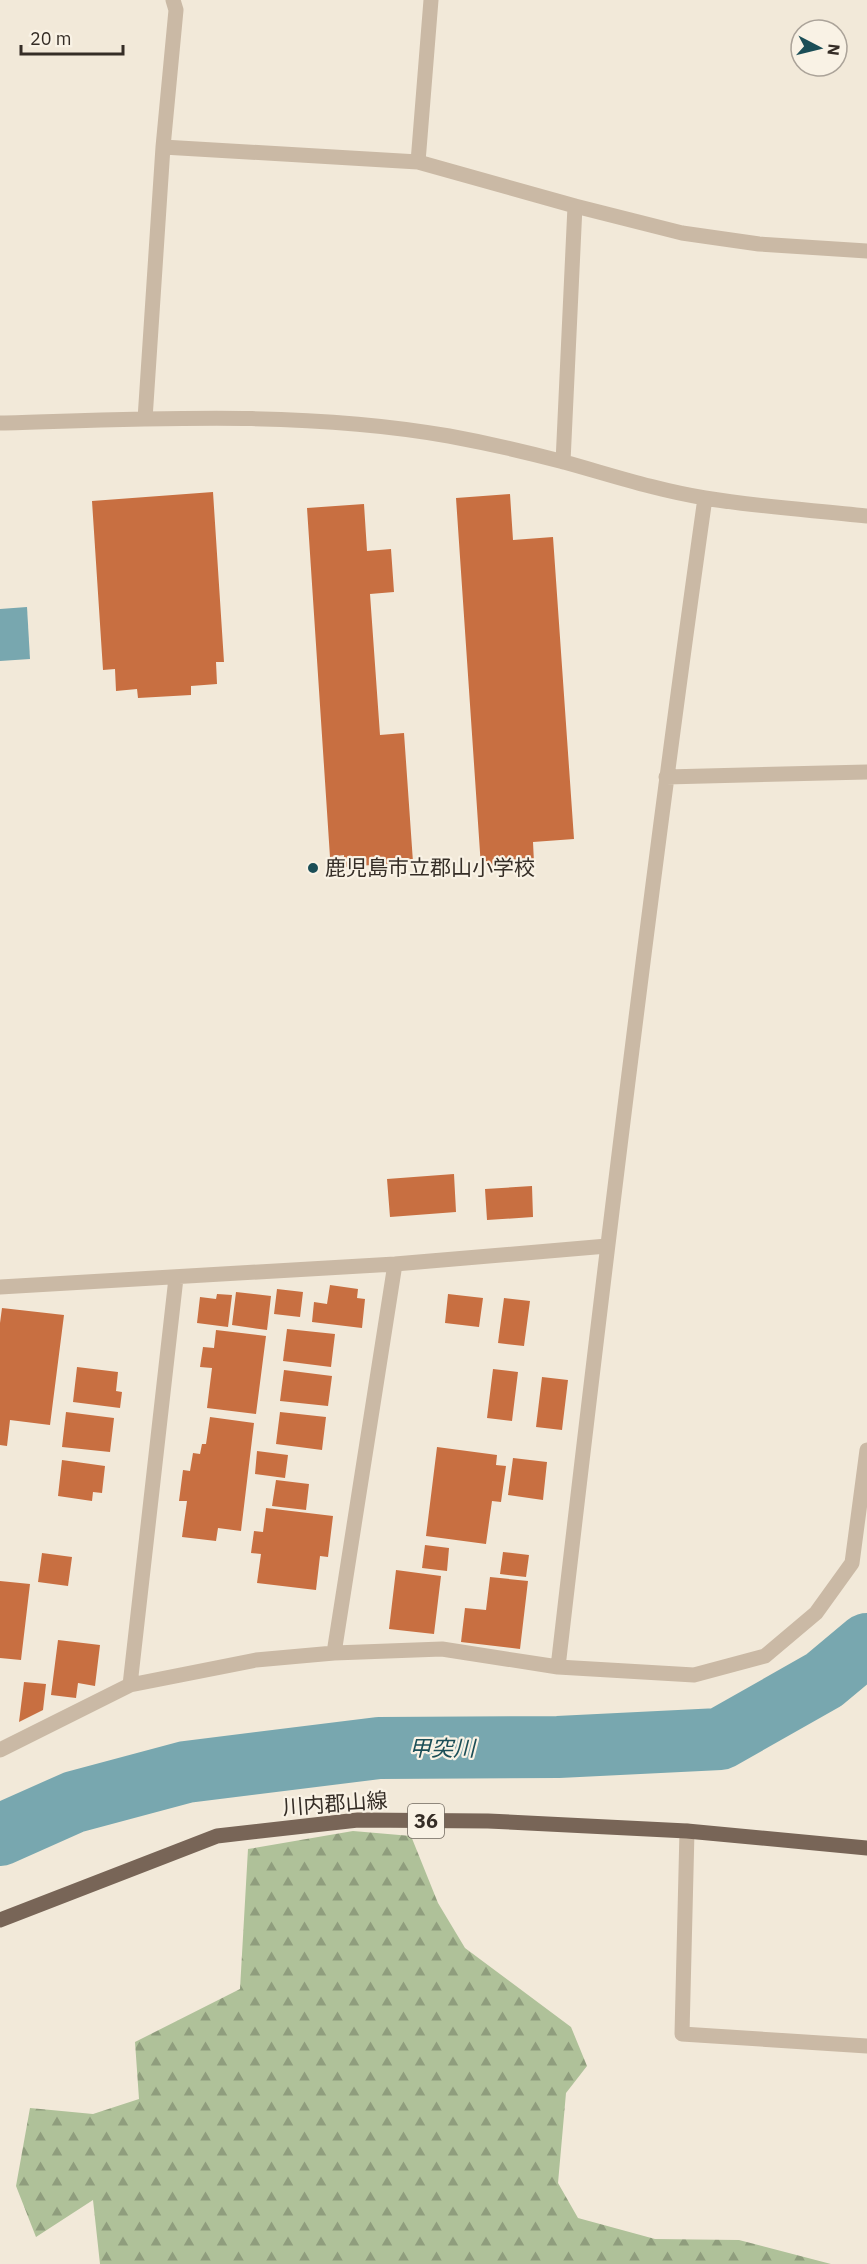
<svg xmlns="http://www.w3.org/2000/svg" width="867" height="2264" font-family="'IBM Plex Sans','Noto Sans JP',sans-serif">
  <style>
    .forest { fill: url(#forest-firs) }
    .water { fill: #78a7af }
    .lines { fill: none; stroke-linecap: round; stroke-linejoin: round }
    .river { stroke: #78a7af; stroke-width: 62 }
    .building { fill: #c86f41 }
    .minor { stroke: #cab9a5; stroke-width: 15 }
    .primary { stroke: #786557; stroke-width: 15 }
    .poi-dot { fill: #1b4e57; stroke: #f9f2e5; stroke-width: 2 }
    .labels { text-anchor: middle; stroke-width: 4.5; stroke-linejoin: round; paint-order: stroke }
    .shield { fill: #f9f2e5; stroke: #70685f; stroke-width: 1.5 }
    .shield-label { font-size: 20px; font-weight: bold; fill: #352d26 }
    .poi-label { font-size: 21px; fill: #352d26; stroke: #f9f2e5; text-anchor: start }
    .street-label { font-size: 21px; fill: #352d26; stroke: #f9f2e5 }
    .water-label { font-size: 22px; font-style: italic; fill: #1b4e57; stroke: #f9f2e5 }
  </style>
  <defs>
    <pattern id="forest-firs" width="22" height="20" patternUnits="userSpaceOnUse" patternTransform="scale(1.5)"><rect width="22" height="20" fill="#afc199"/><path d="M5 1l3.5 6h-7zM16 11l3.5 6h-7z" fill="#8f9d7d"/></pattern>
  </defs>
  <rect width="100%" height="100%" fill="#f2e9d9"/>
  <path class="forest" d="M353 1831 411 1836 438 1903 465 1948 571 2027 587 2066 566 2093 558 2183 578 2218 655 2239 739 2240 831 2264H100L93 2200 36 2237 16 2186 30 2108 93 2114 139 2099 135 2042 240 1989 248 1849Z"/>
  <path class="water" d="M27 607 30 659 0 661V609Z"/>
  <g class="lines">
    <path class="river" d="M0 1835 74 1802 186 1772 379 1748 558 1747 720 1739 824 1680 867 1644"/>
  </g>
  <path class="building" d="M213 492 224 662H216L217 684 191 686V695L138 698 137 689 116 691 115 669 103 670 92 501Z
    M510 494 513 540 553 537 574 839 533 842 534 863 481 867 456 498Z
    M364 504 367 551 391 549 394 592 370 594 380 735 404 733 413 862 344 867V855L330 857 307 508Z
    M454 1174 456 1212 390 1217 387 1179Z
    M532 1186 533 1217 487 1220 485 1189Z
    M330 1285 358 1289 357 1298 365 1299 362 1328 312 1322 314 1302 327 1304Z
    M277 1289 303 1292 300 1317 274 1314Z
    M236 1292 271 1296 267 1330 232 1325Z
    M217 1294 232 1295 228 1327 197 1323 200 1297 216 1299Z
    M448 1294 483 1298 479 1327 445 1323Z
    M504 1298 530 1301 524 1346 498 1343Z
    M2 1308 64 1315 50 1425 10 1420 7 1446 0 1445V1323Z
    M287 1329 335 1334 331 1367 283 1361Z
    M216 1330 266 1336 256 1414 207 1408 212 1368 200 1367 203 1347 214 1348Z
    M77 1367 118 1372 116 1391 122 1392 120 1408 73 1402Z
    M493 1369 518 1372 512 1421 487 1418Z
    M284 1370 332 1376 328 1406 280 1401Z
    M542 1377 568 1380 562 1430 536 1427Z
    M66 1412 114 1418 110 1452 62 1447Z
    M280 1412 326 1417 322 1450 276 1444Z
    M210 1417 254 1423 241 1531 218 1528 216 1541 182 1537 187 1501H179L183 1470 190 1471 193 1453 200 1454 202 1444H206Z
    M437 1447 497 1455 496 1465 506 1466 501 1502 492 1501 486 1544 426 1536Z
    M257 1451 288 1455 285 1478 255 1474Z
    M513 1458 547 1462 543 1500 508 1495Z
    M62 1460 105 1466 102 1493 93 1492 92 1501 58 1496Z
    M276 1480 309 1484 306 1510 272 1506Z
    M266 1508 333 1516 328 1557 320 1556 316 1590 257 1583 261 1554 251 1553 254 1531 263 1532Z
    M425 1545 449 1548 447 1571 422 1568Z
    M503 1552 529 1555 526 1577 500 1574Z
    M42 1553 72 1557 68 1586 38 1582Z
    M396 1570 441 1576 434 1634 389 1629Z
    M490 1577 528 1581 520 1649 461 1642 465 1608 486 1610Z
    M0 1581 30 1584 21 1660 0 1658Z
    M58 1640 100 1645 95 1686 78 1683 76 1698 51 1695Z
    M24 1682 46 1684 43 1710 19 1722Z"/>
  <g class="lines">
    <path class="minor" d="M163 147 418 162 431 0
      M418 162 575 206
      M145 419 163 147 176 10 173 0
      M0 423C147 419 303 410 449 436 487 443 526 452 564 462 611 475 656 490 705 498 758 507 813 510 867 516
      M563 462 575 206 682 233 759 244 867 251
      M666 777 867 772
      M0 1287 395 1264 607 1246
      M334 1653 395 1264
      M558 1667C603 1277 650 887 705 498
      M130 1685 256 1660 334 1653 442 1649 558 1667 694 1675 765 1656 816 1613 852 1563 867 1450
      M0 1750 130 1685 176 1278
      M687 1831 682 2034 867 2046"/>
    <path class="primary" d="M0 1920 217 1836 358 1820 488 1821 687 1831 867 1848"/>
  </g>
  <circle class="poi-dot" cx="313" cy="868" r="6"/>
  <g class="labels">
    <rect class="shield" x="408" y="1804" width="36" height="34" rx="4.5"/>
    <g class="shield-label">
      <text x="426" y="1828">36</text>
    </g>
    <g class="poi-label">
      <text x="325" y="875">鹿児島市立郡山小学校</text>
    </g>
    <g class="street-label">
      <text transform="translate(335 1804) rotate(-4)" y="7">川内郡山線</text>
    </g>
    <g class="water-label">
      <text x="442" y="1756">甲突川</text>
    </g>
  </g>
  <g transform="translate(819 48) rotate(97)"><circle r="28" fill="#f9f2e5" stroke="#aba399" stroke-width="1.5"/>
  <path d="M0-4.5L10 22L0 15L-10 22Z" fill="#1b4e57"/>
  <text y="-9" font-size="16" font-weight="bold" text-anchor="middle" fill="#352d26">N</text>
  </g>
  <path d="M21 45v9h102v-9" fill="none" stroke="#352d26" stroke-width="3"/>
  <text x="30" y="45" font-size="18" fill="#352d26" stroke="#f9f2e5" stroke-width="4.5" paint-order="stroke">20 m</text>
</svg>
